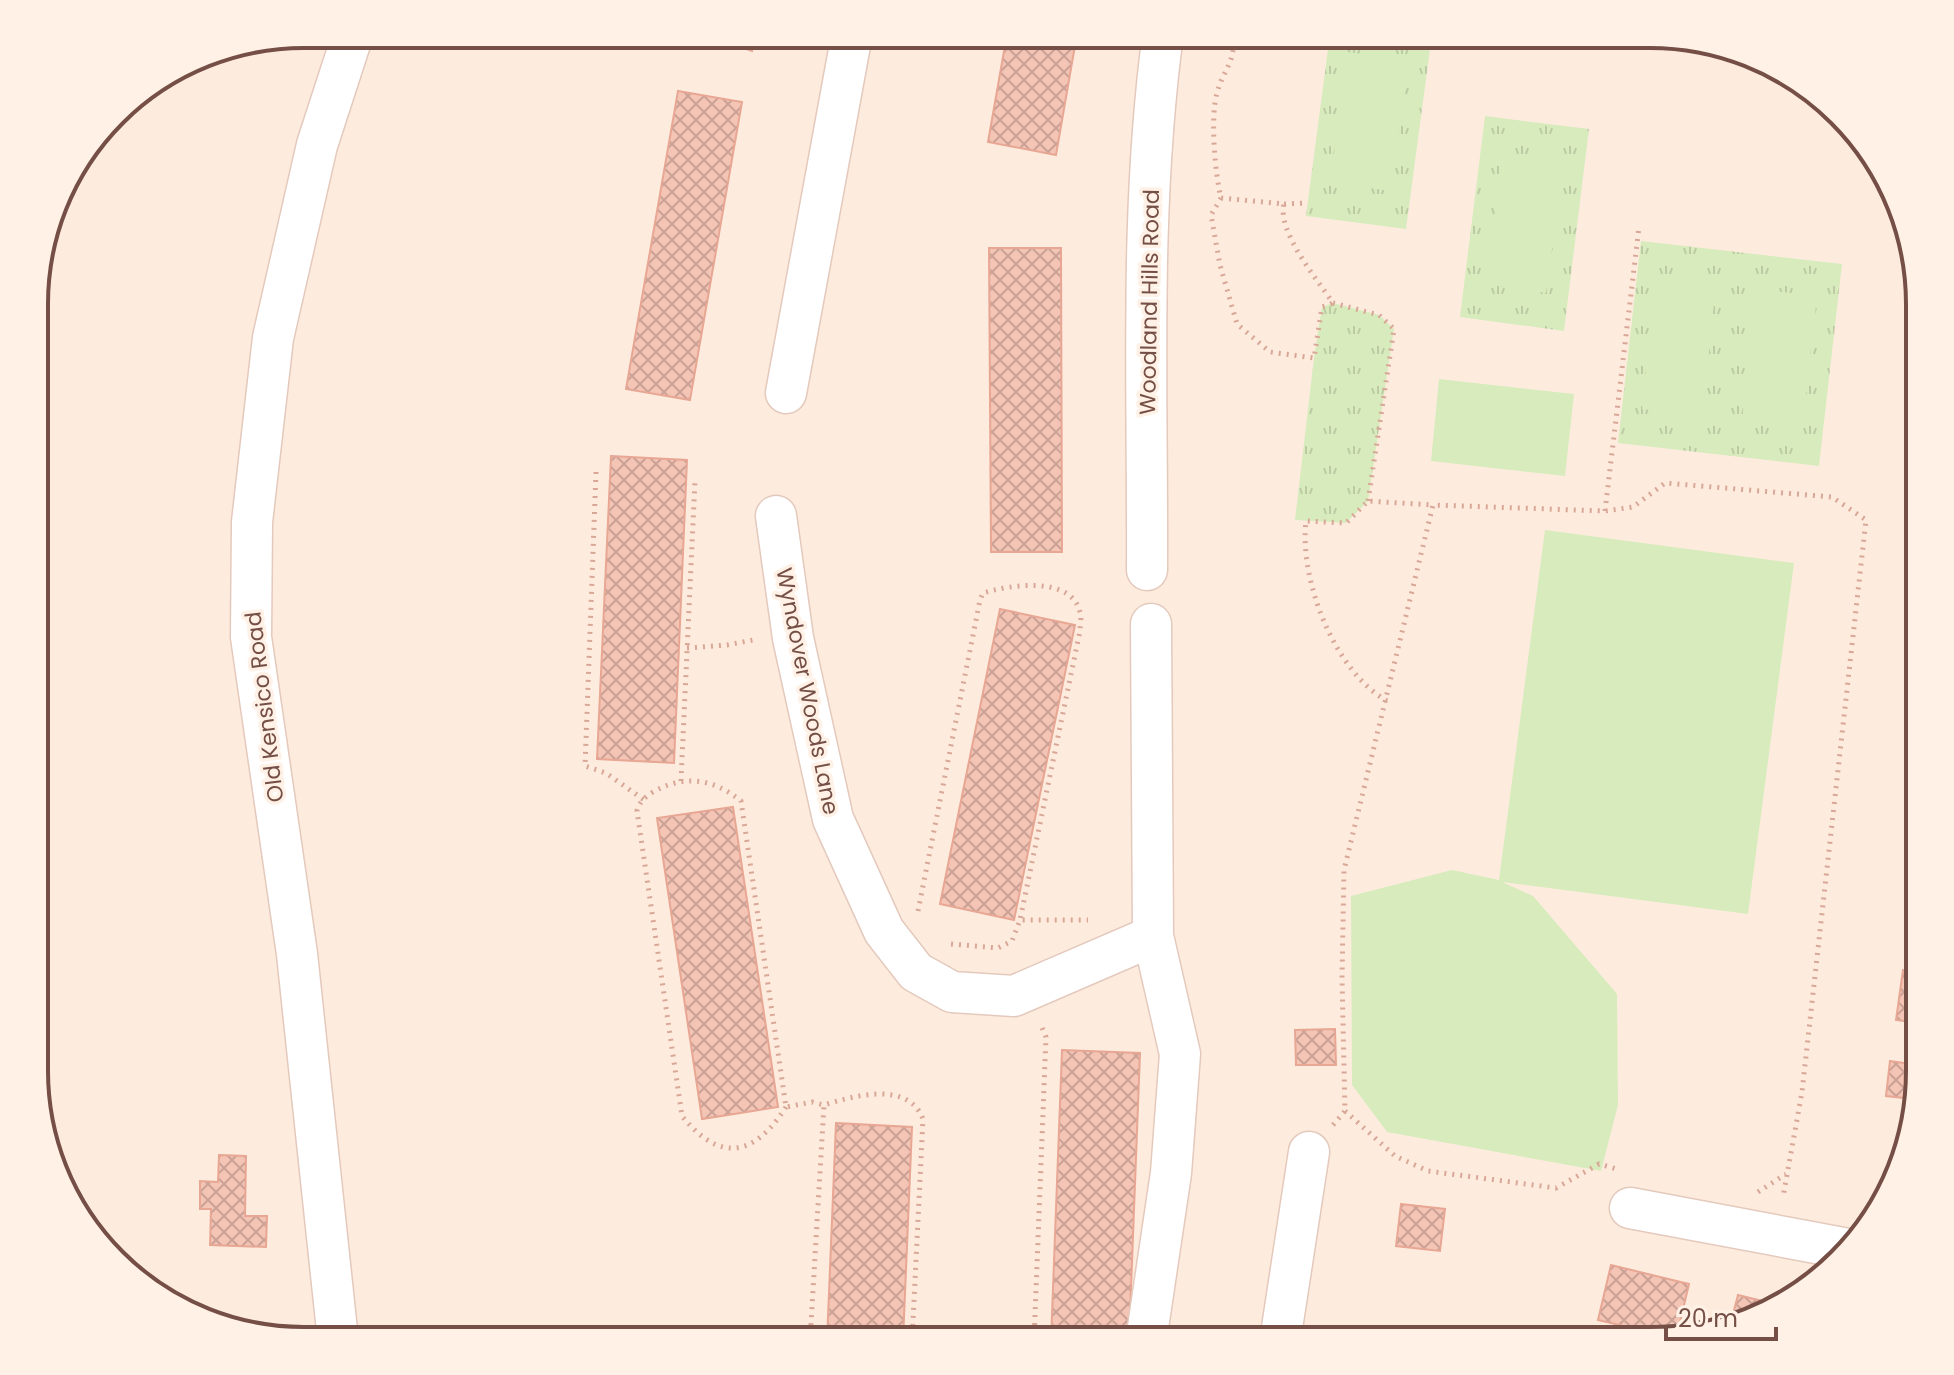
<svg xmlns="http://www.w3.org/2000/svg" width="1954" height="1375" font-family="Poppins,sans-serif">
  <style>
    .park { fill: url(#park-tufts) }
    .pitch { fill: #d7ebbd }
    .building { fill: url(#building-cross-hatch); stroke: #e8a794; stroke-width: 2 }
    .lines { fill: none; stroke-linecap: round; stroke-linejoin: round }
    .minor-casing { stroke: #e4c9bd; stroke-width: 43 }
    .path { stroke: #d9a798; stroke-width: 5; stroke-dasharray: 2 6; stroke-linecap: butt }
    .minor { stroke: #fff; stroke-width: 40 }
    .labels { text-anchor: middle; stroke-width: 7; stroke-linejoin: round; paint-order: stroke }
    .street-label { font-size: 22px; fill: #754f45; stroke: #fff1e6 }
    .rim { fill: none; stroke: #754f45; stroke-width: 4 }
  </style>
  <defs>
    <pattern id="park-tufts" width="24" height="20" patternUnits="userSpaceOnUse" patternTransform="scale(2)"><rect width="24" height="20" fill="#d7ebbd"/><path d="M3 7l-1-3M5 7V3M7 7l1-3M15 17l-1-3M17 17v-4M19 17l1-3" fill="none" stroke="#bccba4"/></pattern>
    <pattern id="building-cross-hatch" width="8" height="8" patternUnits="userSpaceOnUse" patternTransform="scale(2)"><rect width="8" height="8" fill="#f4c4b5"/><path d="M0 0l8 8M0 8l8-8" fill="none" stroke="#caa295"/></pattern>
  </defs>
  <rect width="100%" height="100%" fill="#fdecde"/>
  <path class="park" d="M1330 34H1432L1406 229 1306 216Z
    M1485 116 1589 129 1564 331 1460 317Z
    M1641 241 1842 264 1819 466 1618 443Z
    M1333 303 1379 315 1394 329 1368 501 1346 523 1295 520 1314 358 1322 307Z"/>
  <path class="pitch" d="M1348 52 1408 61 1391 191 1330 183Z
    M1503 154 1564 162 1546 293 1485 284Z
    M1656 278 1716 285 1702 416 1642 409Z
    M1756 289 1817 296 1802 427 1742 420Z
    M1439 379 1574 394 1565 476 1431 461Z
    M1545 530 1794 563 1748 914 1502 882 1533 896 1617 994 1618 1105 1601 1171 1387 1132 1352 1085 1351 896 1452 870 1499 880Z"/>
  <path class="building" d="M703 34H757L752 51Z
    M1007 34H1077L1056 155 988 142Z
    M678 91 742 102 690 400 626 389Z
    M989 248H1061L1062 552H991Z
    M611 456 687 460 674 763 597 759Z
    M1000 609 1075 625 1014 920 940 904Z
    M733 807 778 1107 702 1119 657 818Z
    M1915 940 1919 941V1023L1896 1020 1903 970 1911 971Z
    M1335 1029 1336 1065H1296L1295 1030Z
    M1062 1050 1140 1053 1129 1341H1051Z
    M1890 1061 1919 1065V1088L1908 1139 1913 1099 1886 1096Z
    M836 1123 912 1127 903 1341H827Z
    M1898 1150 1905 1151 1898 1177 1894 1176Z
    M219 1155 246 1156 245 1216H267L266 1247 210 1245 211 1209H200V1181L218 1182Z
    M1401 1204 1445 1209 1440 1251 1396 1246Z
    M1611 1265 1689 1284 1677 1335 1651 1341H1633L1636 1329 1598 1320Z
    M1738 1295 1779 1305 1769 1313 1731 1322Z"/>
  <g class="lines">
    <g class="minor-casing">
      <path id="minor" d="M786 393 852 34
        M776 516 793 638 833 819 884 931 916 972 952 992 1014 996 1153 936
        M1147 570C1148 392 1139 211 1163 34
        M1630 1208 1848 1249
        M338 1340 297 954 251 637 252 522 273 338 317 145 353 34
        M1146 1341 1171 1173 1180 1054 1153 936 1151 624
        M1280 1341 1309 1152"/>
    </g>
    <path class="path" d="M1233 34C1236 64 1224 67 1217 93 1210 117 1215 173 1221 198L1284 204C1277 232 1317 279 1333 303L1379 315 1394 329 1368 501
      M1221 198 1211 215 1220 265 1237 324 1270 352 1314 358 1322 307 1333 303
      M1284 204 1308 203
      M596 472 585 766 606 773 644 800
      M1605 511 1639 227
      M687 648 727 645 758 639
      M1387 701C1334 671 1299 579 1306 521L1346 523 1368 501 1433 505
      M681 781 695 480
      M918 911 980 600 983 593C1009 585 1071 575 1080 612 1082 617 1080 625 1080 631L1020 920
      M951 944 998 948 1012 941 1020 920H1088
      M786 1107C754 1157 720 1163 682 1116L637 811C639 802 645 797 653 792 685 774 714 779 741 801L786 1107 812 1102 824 1105
      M1345 1111 1395 1156 1428 1171 1556 1188 1599 1164 1620 1170
      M1333 1125 1345 1111 1342 978 1344 870 1433 505 1605 511 1633 507 1665 483 1832 497 1866 520 1802 1092 1783 1197
      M1758 1192 1786 1174
      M810 1341 824 1105C853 1096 908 1080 923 1119L912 1341
      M1034 1341 1046 1037 1040 1023"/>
    <use href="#minor" class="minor"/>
  </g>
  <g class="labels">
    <g class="street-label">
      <text transform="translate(1149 302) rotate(-89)" y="8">Woodland Hills Road</text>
      <text transform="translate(808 691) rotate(79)" y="8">Wyndover Woods Lane</text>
      <text transform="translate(264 707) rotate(-97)" y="8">Old Kensico Road</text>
    </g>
  </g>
  <path d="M0 0H1954V1375H0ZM304 48H1650A256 256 0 0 1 1906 304V1071A256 256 0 0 1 1650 1327H304A256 256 0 0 1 48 1071V304A256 256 0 0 1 304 48Z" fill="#fff1e6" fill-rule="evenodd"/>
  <path class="rim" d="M304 48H1650A256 256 0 0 1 1906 304V1071A256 256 0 0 1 1650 1327H304A256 256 0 0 1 48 1071V304A256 256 0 0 1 304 48Z"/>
  <path d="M1666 1327v12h110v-12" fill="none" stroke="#754f45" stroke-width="4"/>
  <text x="1678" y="1327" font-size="24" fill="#754f45" stroke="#fff1e6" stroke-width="6" paint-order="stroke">20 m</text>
</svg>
